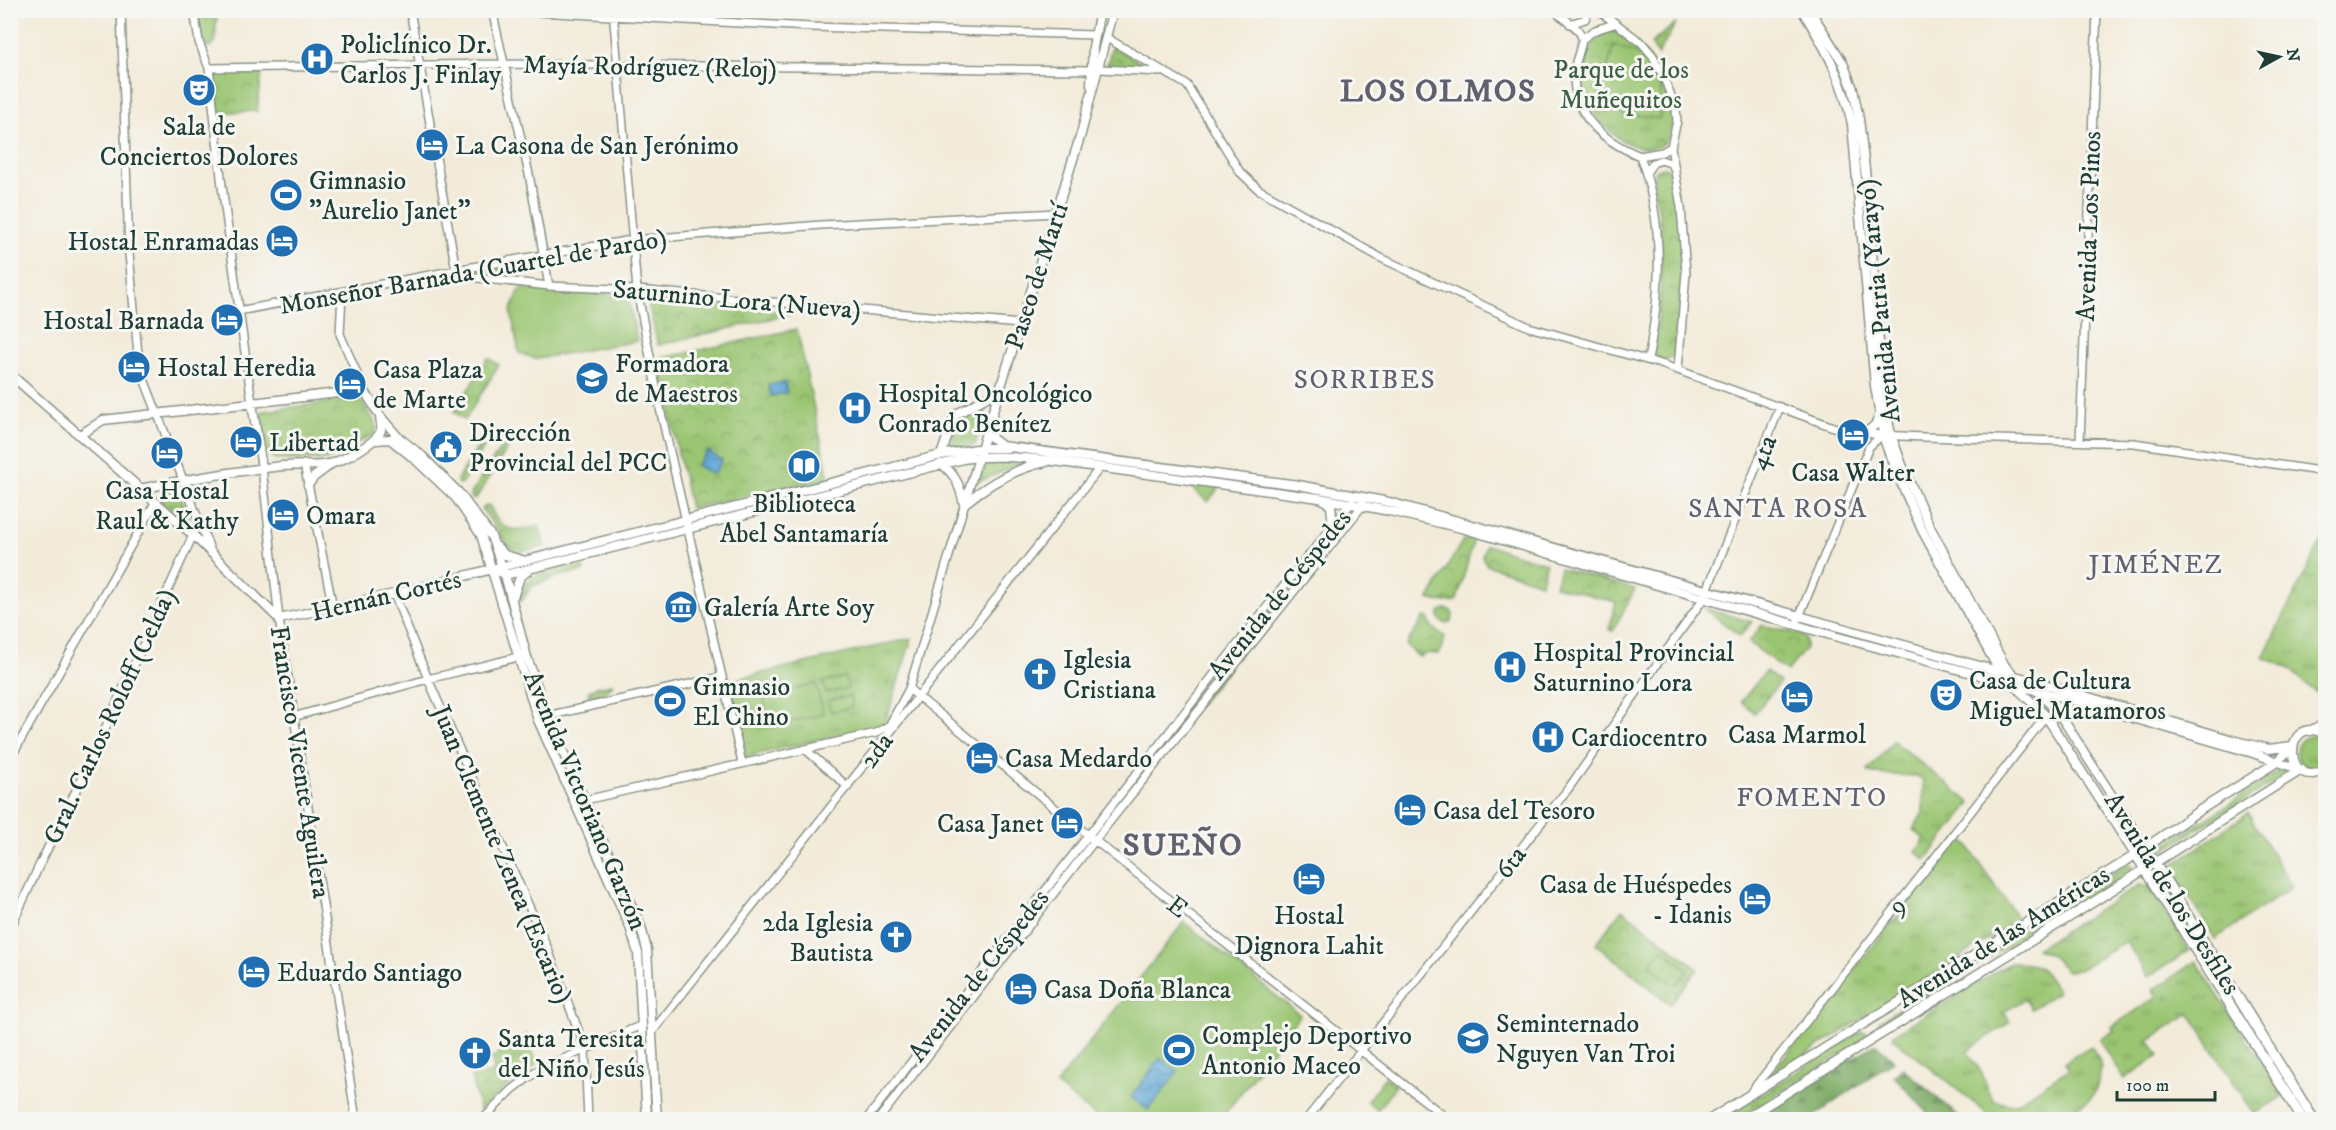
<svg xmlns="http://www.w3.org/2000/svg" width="2336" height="1130" font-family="'IM FELL DW Pica',serif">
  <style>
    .grass { fill: url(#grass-tufts); stroke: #5c8152; stroke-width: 1.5 }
    .forest { fill: url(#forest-firs); stroke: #4d744c; stroke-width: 1.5 }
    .park { fill: url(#park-crowns); stroke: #5c8152; stroke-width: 1.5 }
    .garden { fill: url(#garden-furrows); stroke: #5c8152; stroke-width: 1.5 }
    .pitch { fill: #9ac571; stroke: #5c8152; stroke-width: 1.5 }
    .water { fill: url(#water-waves); stroke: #3e7284; stroke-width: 1.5 }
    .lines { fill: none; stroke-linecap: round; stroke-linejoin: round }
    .secondary-casing { stroke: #899486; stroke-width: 10 }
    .primary-casing { stroke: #899486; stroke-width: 11 }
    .highway-casing { stroke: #899486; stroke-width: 12 }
    .secondary { stroke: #fff; stroke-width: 7 }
    .primary { stroke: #fff; stroke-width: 8 }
    .highway { stroke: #fff; stroke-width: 9 }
    .labels { text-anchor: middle; stroke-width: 6; stroke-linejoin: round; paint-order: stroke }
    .poi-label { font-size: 26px; fill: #1f3d34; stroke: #f6f6f2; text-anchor: start }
    .street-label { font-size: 26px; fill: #1f3d34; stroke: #f6f6f2 }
    .park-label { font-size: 26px; fill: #3e5f43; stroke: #f6f6f2 }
    .neighbourhood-label { font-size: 27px; letter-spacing: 1.5px; fill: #62606e; stroke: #f6f6f2 }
    .district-label { font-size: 32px; font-weight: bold; letter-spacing: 1.5px; fill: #62606e; stroke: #f6f6f2 }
  </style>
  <defs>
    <pattern id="grass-tufts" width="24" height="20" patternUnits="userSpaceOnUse" patternTransform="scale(1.5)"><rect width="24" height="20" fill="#9ac571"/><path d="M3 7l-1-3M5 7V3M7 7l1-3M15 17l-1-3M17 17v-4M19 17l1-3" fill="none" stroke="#7da15e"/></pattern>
    <pattern id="forest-firs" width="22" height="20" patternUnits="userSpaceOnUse" patternTransform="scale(1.5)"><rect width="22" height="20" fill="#7baa63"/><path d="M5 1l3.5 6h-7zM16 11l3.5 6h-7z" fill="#648c52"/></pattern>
    <pattern id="park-crowns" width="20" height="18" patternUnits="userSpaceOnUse" patternTransform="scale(1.5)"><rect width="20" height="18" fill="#9ac571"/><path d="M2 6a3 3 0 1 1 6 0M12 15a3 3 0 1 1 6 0" fill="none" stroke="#7da15e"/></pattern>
    <pattern id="garden-furrows" width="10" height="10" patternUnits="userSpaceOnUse" patternTransform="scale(1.5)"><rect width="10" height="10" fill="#9ac571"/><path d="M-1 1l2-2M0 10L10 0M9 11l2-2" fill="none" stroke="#7da15e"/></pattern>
    <pattern id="water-waves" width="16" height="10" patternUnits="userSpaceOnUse" patternTransform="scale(1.5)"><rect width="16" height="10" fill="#5ea6d5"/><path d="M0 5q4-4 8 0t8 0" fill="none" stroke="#4d88ae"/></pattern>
  </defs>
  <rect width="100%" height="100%" fill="#f6f6f2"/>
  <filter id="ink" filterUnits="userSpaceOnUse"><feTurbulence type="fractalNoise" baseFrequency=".0167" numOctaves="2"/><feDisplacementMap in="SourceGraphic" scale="12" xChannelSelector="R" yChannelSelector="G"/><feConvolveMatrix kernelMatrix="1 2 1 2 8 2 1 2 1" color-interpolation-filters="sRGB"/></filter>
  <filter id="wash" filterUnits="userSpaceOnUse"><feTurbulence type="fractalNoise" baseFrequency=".008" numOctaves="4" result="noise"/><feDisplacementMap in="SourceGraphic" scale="24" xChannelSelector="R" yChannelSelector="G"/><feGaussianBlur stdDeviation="1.35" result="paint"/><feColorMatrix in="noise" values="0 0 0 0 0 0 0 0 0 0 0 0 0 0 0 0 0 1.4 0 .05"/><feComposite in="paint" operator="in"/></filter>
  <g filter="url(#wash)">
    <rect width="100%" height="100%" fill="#f3ebd9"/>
    <path class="grass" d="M1676 23 1658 55 1651 43Z
      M1186 483 1220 486 1208 502Z
      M1343 518 1345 521 1304 573H1301Z
      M2324 536 2326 537 2325 700 2287 667 2263 657Z
      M579 564 584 568 583 571 560 576 532 586 521 602C515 573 558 569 579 564Z
      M1291 582H1295V585L1269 616 1267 617 1266 614Z
      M1261 624 1262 627 1236 659H1233L1232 656 1258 625Z
      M912 638 885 724 746 757 728 681Z
      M1225 668 1227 670 1201 703H1198L1197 701Z
      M613 684 605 694 589 697 588 692 596 687Z
      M1193 710 1165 748 1163 747V745L1190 711Z
      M2296 752a16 16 0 1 1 32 0a16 16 0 1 1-32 0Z
      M1155 756 1158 758 1096 834 1094 832Z
      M2280 770 2289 773 2160 853 2157 848 2208 818Z
      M2248 813 2292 887 2215 939 2171 866Z
      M1961 836 2019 920 1767 1079Z
      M2129 863 2133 868 2132 871 1883 1022 1879 1021Z
      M2139 885 2150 887 2189 951 2148 977 2126 941 2079 970 2067 971 2049 954 2036 949Z
      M2196 961 2283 1096 2254 1114 2190 1014 2149 1040 2159 1056 2124 1079 2100 1040 2114 1031 2111 1027 2157 997 2153 990Z
      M2010 963C2042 963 2041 966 2058 992L2031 1009 2025 999 2004 1012 2010 1022 1967 1051 1983 1075 1988 1092 1994 1101 2013 1105 2069 1069 2065 1062 2091 1046 2099 1059 2101 1069 2096 1090 2089 1100 2059 1119 1995 1120 1893 1038 1894 1034Z
      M1862 1031 1867 1033 1866 1039 1736 1119 1721 1120Z"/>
    <path class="forest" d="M1876 1044 1894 1060 1810 1119 1751 1120Z
      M1903 1068 1958 1116 1954 1119H1922L1928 1113 1894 1076Z"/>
    <path class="park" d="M196 11H217L215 43 211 47 206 46 199 34Z
      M1612 31C1625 36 1637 44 1646 54 1654 64 1672 105 1674 117 1675 128 1668 144 1657 147 1625 155 1596 122 1584 95 1574 72 1588 37 1612 31Z
      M1112 46 1145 65H1107Z
      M221 72 262 73 257 111 217 113 214 79Z
      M1662 167C1666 168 1667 167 1670 170 1675 175 1675 186 1676 192 1685 247 1682 300 1674 354 1669 363 1659 363 1654 353 1661 303 1663 264 1659 214 1658 200 1645 174 1662 167Z
      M512 262 514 279 480 275 479 273 480 268Z
      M647 299 795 313 658 345Z
      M797 329 829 479 690 508 658 359Z
      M488 358 499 365 465 420 454 412Z
      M990 398 975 445 949 451 958 416Z
      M355 399 363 403 376 424 377 428 373 435 326 460H276L267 453 261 415 263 411Z
      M986 461 1021 464 978 482Z
      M176 486 194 530 158 499 166 489Z
      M487 505 490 506C502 535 512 531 539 526L545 547 519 552 509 547 482 509Z
      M1469 539 1473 540V543L1457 600C1451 603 1436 602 1429 599L1463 540Z
      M1486 545 1546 563 1541 583 1487 565 1482 557Z
      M1560 568 1635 589 1613 631 1609 629 1616 602 1555 586Z
      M1704 608 1752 622 1740 636Z
      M1439 616a7 7 0 1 1 14 0a7 7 0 1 1-14 0Z
      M1424 617 1428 618 1431 626 1445 637 1439 654 1428 653 1419 657 1406 645Z
      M1762 625 1802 635 1806 638V648L1787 672 1749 642Z
      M1766 671 1780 682 1755 713 1741 702Z
      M1893 741 1971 803 1926 860 1916 852 1925 839 1913 830 1923 812V780L1916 776 1872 774 1868 771Z
      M1622 909 1698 969 1670 1004 1596 944Z
      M527 1035 537 1064 507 1086 480 1110 471 1078 494 1072 492 1058Z"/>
    <path class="garden" d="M487 433H490L491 436 462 483 458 484 457 480Z
      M504 443H508L509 446 476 498 472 499 471 494Z"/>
    <path class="pitch" d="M1614 45 1643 56 1661 90 1659 119 1603 110 1598 100Z
      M520 289 628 296 637 341 536 359 519 353 511 311Z
      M845 677 848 688 826 693 823 682Z
      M816 684 823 714 771 727 763 697Z
      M850 696 852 707 831 712 828 701Z
      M1184 922 1300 1015 1221 1119H1099L1056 1085Z
      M1663 949 1688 970 1675 986 1650 965Z
      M1385 1077 1396 1086 1377 1110 1367 1101Z"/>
    <path class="water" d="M785 382 787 393 771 396 768 385Z
      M707 451 722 460 713 475 697 465Z
      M1160 1058 1178 1072 1148 1110 1131 1097Z"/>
  </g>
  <g filter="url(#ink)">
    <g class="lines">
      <g class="secondary-casing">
        <path id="secondary" d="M121 10 129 253 139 366 211 552
          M194 10 199 42 209 68 222 186 252 403
          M410 10 456 270 469 277 549 286 637 290 1020 324
          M492 10 529 174 549 286
          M500 10 811 27 1095 35
          M613 10 637 290 661 413 742 763
          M1553 10C1561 17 1581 27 1582 39 1582 46 1575 62 1574 71 1572 116 1603 141 1640 156 1665 223 1661 291 1648 360
          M1598 10 1642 43 1653 56 1665 80 1676 109 1677 121 1671 147 1681 207 1686 273 1678 369
          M1570 24 1585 19 1589 10
          M1107 38 1187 85 1240 172 1258 189 1381 258 1529 327 1664 365 1839 429 1879 435 1924 437 2134 443 2326 472
          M1582 39 1595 30 1614 24
          M209 68 504 64 1091 70
          M1100 69 1160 72
          M1640 156 1662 152 1671 147
          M1646 173 1653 163 1661 160 1670 163 1675 169
          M342 293 340 334 364 390
          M238 311 478 266 632 240 821 225 1057 213
          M2080 441 2097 10
          M304 464 333 608
          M262 468 279 619 356 1120
          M394 594 428 679 547 947 585 1048 588 1120
          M1798 619 1869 447 1882 435
          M909 689 1088 835 1449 1120
          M547 716 721 677
          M293 717 428 679 518 657
          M805 749 848 787
          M10 759 155 503
          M585 800 876 733 889 726 909 689 979 456
          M10 929 39 866 90 762 193 535
          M652 1032 1099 469
          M1751 1092 2046 716
          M482 1120 513 1089 540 1069 642 1025
          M866 1120 1259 617 1352 502
          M878 1120 1095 840 1363 505 1362 502
          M1306 1120 1568 789 1704 598 1780 407"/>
      </g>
      <g class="primary-casing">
        <path id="primary" d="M1802 10C1827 50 1842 78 1852 124L1875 386 1884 439 1895 469 1922 530 2000 672
          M1810 10 1843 63 1853 89 1859 119 1867 187 1883 395 1891 435 1902 465 1930 527 2005 666 2014 675
          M1091 85 1093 47 1100 10
          M10 374 193 535 279 619 394 594 941 455 982 448H1007
          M252 403 262 468
          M990 419 992 438 1002 446 1298 485 1389 502 2055 687 2236 741 2269 749 2292 746
          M1866 433 1876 424 1879 416
          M80 435 103 420 364 390 380 416 398 437 421 455 459 493 491 536 505 575 526 654 547 716 641 927 647 950 657 1120
          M376 440 390 439 417 461 456 498 481 535 538 720 630 927 638 953 647 1120
          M980 452 1081 134 1113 10
          M941 455 955 415 999 390
          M941 464C956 474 960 487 964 504 988 484 1016 468 1046 462
          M308 485 314 477 330 465
          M140 489C187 479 235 471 282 466 299 464 317 468 333 463 345 459 378 442 381 430 382 426 380 420 380 416
          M1323 499 1331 506 1333 526
          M497 547 505 555 522 560
          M493 569 505 575 963 459C993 454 1023 458 1054 461L1319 498 1390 511 1461 528 1827 634 2061 697 2253 753 2301 770
          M513 597 520 577 529 570
          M2016 687 2046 716 2145 870
          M2037 691 2050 704 2064 721 2155 863
          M2310 731 2326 722
          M2326 735C2282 709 2282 795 2326 769
          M1709 1120 2129 859 2197 812 2277 762 2292 747
          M1743 1120 2076 913 2301 770"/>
      </g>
      <g class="highway-casing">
        <path id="highway" d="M2155 863 2314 1120
          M2145 870 2303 1120"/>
      </g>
      <use href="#secondary" class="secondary"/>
      <use href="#primary" class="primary"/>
      <use href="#highway" class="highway"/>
    </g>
  </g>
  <defs>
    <g id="hospital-disc" transform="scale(1.725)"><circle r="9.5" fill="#1f6fb2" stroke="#f6f6f2"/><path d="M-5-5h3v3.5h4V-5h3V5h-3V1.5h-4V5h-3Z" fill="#fff"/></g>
    <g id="theatre-disc" transform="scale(1.725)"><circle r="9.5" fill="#1f6fb2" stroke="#f6f6f2"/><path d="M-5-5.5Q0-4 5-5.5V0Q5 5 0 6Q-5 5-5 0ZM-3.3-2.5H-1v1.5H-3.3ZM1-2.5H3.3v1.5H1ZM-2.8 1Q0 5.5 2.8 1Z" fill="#fff"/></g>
    <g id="hotel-disc" transform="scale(1.725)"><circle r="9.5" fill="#1f6fb2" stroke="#f6f6f2"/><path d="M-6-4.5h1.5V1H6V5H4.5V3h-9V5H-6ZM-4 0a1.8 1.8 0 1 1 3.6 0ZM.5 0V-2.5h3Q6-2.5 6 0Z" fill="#fff"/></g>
    <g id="stadium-disc" transform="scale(1.725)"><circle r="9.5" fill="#1f6fb2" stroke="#f6f6f2"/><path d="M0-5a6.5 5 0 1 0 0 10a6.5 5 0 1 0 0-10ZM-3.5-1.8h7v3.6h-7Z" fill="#fff"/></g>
    <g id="university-disc" transform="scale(1.725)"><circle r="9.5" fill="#1f6fb2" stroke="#f6f6f2"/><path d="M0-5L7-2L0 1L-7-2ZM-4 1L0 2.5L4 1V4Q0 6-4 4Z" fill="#fff"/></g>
    <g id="civic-disc" transform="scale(1.725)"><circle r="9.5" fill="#1f6fb2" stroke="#f6f6f2"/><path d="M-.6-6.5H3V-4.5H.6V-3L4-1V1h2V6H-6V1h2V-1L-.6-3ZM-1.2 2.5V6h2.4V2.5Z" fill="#fff"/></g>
    <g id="library-disc" transform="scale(1.725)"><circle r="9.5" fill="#1f6fb2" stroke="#f6f6f2"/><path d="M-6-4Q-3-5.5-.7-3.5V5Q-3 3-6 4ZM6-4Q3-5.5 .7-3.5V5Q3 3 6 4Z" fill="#fff"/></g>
    <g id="museum-disc" transform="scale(1.725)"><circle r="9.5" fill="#1f6fb2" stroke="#f6f6f2"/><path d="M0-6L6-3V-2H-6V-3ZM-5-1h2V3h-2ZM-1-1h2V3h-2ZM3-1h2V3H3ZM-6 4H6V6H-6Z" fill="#fff"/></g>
    <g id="church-disc" transform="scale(1.725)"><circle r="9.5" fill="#1f6fb2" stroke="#f6f6f2"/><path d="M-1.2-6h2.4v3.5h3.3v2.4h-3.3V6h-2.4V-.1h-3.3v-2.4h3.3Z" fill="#fff"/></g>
    <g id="school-disc" transform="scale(1.725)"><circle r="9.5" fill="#1f6fb2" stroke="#f6f6f2"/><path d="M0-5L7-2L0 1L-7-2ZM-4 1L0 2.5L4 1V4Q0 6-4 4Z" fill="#fff"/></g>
  </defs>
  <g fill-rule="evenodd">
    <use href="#hospital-disc" x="317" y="59"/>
    <use href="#theatre-disc" x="199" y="90"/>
    <use href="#hotel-disc" x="432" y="145"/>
    <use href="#stadium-disc" x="286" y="195"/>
    <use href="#hotel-disc" x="282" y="241"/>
    <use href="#hotel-disc" x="227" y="320"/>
    <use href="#hotel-disc" x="134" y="367"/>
    <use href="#university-disc" x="592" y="378"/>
    <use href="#hotel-disc" x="350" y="384"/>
    <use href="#hospital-disc" x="855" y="408"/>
    <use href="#hotel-disc" x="1853" y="435"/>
    <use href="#hotel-disc" x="246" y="442"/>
    <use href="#civic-disc" x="446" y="447"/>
    <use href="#hotel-disc" x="167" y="453"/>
    <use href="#library-disc" x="804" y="466"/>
    <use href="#hotel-disc" x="283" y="515"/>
    <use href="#museum-disc" x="681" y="607"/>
    <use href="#hospital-disc" x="1510" y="667"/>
    <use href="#church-disc" x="1040" y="674"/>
    <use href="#theatre-disc" x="1946" y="695"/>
    <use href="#hotel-disc" x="1797" y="697"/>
    <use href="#stadium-disc" x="670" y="701"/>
    <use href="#hospital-disc" x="1548" y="737"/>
    <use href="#hotel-disc" x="982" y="758"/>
    <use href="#hotel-disc" x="1410" y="810"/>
    <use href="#hotel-disc" x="1067" y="823"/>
    <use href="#hotel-disc" x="1309" y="879"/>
    <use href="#hotel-disc" x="1755" y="899"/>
    <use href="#church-disc" x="896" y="937"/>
    <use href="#hotel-disc" x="254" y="972"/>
    <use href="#hotel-disc" x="1021" y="989"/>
    <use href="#school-disc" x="1473" y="1038"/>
    <use href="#stadium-disc" x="1179" y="1050"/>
    <use href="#church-disc" x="475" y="1053"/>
  </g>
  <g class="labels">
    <g class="poi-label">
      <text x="340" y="53">Policlínico Dr.<tspan x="340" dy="30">Carlos J. Finlay</tspan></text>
      <text x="199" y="135" text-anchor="middle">Sala de<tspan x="199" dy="30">Conciertos Dolores</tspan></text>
      <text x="455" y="154">La Casona de San Jerónimo</text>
      <text x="309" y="189">Gimnasio<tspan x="309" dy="30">"Aurelio Janet"</tspan></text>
      <text x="259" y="250" text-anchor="end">Hostal Enramadas</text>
      <text x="204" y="329" text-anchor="end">Hostal Barnada</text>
      <text x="615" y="372">Formadora<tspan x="615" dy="30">de Maestros</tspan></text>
      <text x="157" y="376">Hostal Heredia</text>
      <text x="373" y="378">Casa Plaza<tspan x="373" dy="30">de Marte</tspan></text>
      <text x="878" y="402">Hospital Oncológico<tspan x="878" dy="30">Conrado Benítez</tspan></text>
      <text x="469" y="441">Dirección<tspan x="469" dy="30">Provincial del PCC</tspan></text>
      <text x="269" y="451">Libertad</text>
      <text x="1853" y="481" text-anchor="middle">Casa Walter</text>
      <text x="167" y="499" text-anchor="middle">Casa Hostal<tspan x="167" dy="30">Raul &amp; Kathy</tspan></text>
      <text x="804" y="512" text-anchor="middle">Biblioteca<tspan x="804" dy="30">Abel Santamaría</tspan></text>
      <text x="306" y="524">Omara</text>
      <text x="704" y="616">Galería Arte Soy</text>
      <text x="1533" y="661">Hospital Provincial<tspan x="1533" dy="30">Saturnino Lora</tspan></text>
      <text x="1063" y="668">Iglesia<tspan x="1063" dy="30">Cristiana</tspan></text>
      <text x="1969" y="689">Casa de Cultura<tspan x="1969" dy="30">Miguel Matamoros</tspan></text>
      <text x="693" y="695">Gimnasio<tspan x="693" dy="30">El Chino</tspan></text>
      <text x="1797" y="743" text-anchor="middle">Casa Marmol</text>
      <text x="1571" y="746">Cardiocentro</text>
      <text x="1005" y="767">Casa Medardo</text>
      <text x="1433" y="819">Casa del Tesoro</text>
      <text x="1044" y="832" text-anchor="end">Casa Janet</text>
      <text x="1732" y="893" text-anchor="end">Casa de Huéspedes<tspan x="1732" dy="30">- Idanis</tspan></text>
      <text x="1309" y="924" text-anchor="middle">Hostal<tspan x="1309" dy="30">Dignora Lahit</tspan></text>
      <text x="873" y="931" text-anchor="end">2da Iglesia<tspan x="873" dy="30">Bautista</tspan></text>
      <text x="277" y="981">Eduardo Santiago</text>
      <text x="1044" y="998">Casa Doña Blanca</text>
      <text x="1496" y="1032">Seminternado<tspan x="1496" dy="30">Nguyen Van Troi</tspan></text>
      <text x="1202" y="1044">Complejo Deportivo<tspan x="1202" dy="30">Antonio Maceo</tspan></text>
      <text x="498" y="1047">Santa Teresita<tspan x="498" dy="30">del Niño Jesús</tspan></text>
    </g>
    <g class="street-label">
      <text transform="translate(650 66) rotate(1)" y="9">Mayía Rodríguez (Reloj)</text>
      <text transform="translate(2088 226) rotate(-88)" y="9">Avenida Los Pinos</text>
      <text transform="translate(473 271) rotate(-10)" y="9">Monseñor Barnada (Cuartel de Pardo)</text>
      <text transform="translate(1036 276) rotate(-72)" y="9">Paseo de Martí</text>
      <text transform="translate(737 299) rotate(5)" y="9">Saturnino Lora (Nueva)</text>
      <text transform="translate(1878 301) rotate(-96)" y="9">Avenida Patria (Yarayó)</text>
      <text transform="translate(1762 452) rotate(-68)" y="9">4ta</text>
      <text transform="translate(1279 594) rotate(-51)" y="9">Avenida de Céspedes</text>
      <text transform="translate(386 595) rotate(-13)" y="9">Hernán Cortés</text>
      <text transform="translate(109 716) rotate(-65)" y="9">Gral. Carlos Roloff (Celda)</text>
      <text transform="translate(876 750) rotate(-53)" y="9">2da</text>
      <text transform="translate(301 762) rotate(81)" y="9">Francisco Vicente Aguilera</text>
      <text transform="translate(586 800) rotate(67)" y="9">Avenida Victoriano Garzón</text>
      <text transform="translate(503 854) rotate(67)" y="9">Juan Clemente Zenea (Escario)</text>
      <text transform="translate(1510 862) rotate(-53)" y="9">6ta</text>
      <text transform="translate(2173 893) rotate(58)" y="9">Avenida de los Desfiles</text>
      <text transform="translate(1896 905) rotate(-52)" y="9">9</text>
      <text transform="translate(1178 906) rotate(38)" y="9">E</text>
      <text transform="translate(2003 936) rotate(-32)" y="9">Avenida de las Américas</text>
      <text transform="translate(978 975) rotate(-52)" y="9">Avenida de Céspedes</text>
    </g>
    <g class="park-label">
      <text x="1621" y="78">Parque de los<tspan x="1621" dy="30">Muñequitos</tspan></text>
    </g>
    <g class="neighbourhood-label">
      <text x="1365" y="388">SORRIBES</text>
      <text x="1778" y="517">SANTA ROSA</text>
      <text x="2156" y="573">JIMÉNEZ</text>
      <text x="1812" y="806">FOMENTO</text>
    </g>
    <g class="district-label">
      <text x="1438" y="101">LOS OLMOS</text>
      <text x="1183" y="855">SUEÑO</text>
    </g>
  </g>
  <rect width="2336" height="1130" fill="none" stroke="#f6f6f2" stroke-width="36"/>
  <g transform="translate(2279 57) rotate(82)" stroke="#f6f6f2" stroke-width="4.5" paint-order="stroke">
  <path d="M0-4.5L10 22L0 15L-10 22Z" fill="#1f3d34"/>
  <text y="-9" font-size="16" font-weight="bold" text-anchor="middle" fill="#1f3d34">N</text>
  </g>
  <path d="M2117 1091v9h98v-9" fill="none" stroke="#1f3d34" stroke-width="3"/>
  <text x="2126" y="1091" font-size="18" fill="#1f3d34" stroke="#f6f6f2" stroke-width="4.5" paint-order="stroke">100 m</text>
</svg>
